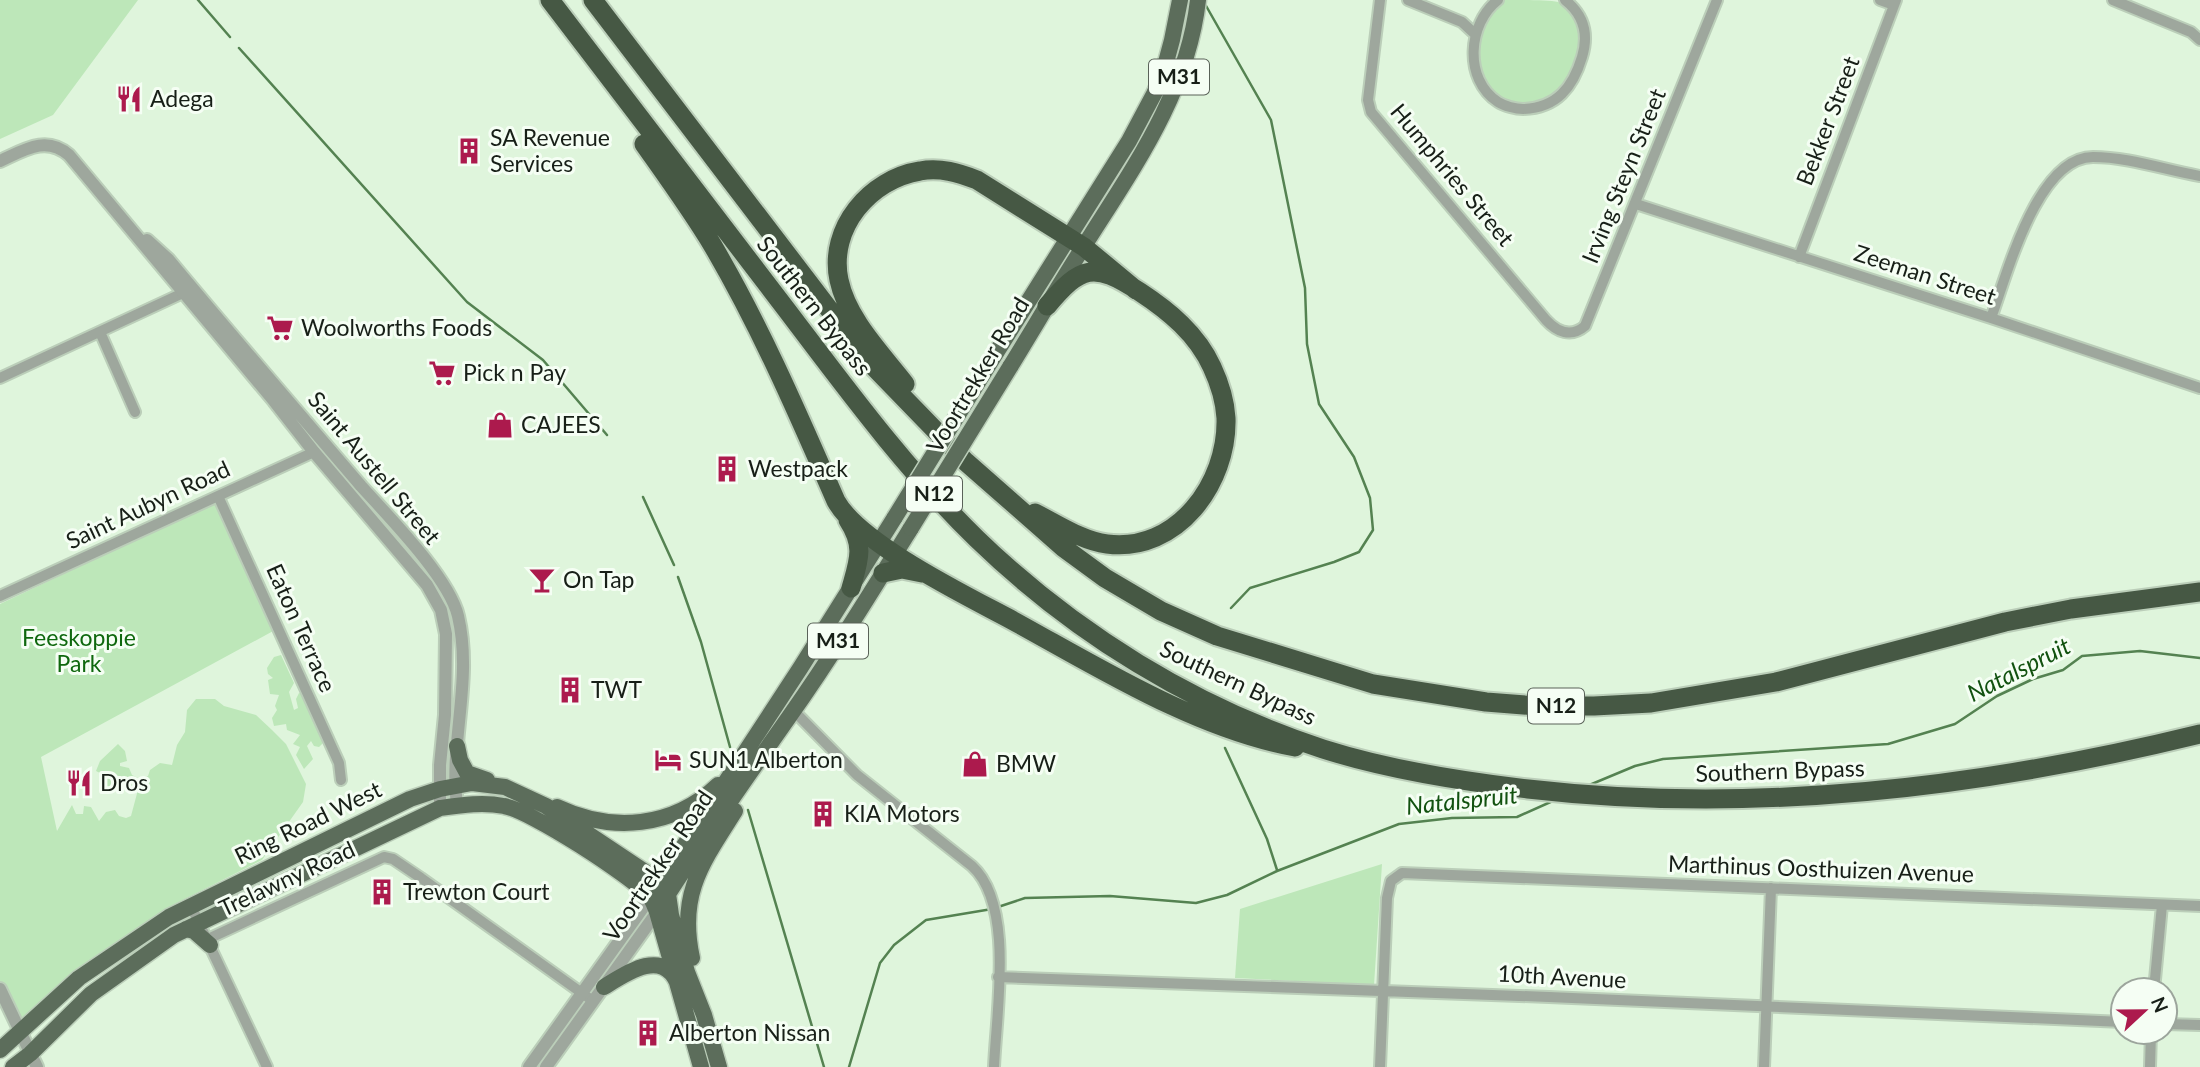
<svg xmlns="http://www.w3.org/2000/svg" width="2200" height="1067" font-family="Lato,sans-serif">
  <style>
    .green { fill: #bde7b9 }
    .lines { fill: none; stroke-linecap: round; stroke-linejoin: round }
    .stream { stroke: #548251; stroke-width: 2.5 }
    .minor-casing { stroke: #bbceb9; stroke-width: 14 }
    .tertiary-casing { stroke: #bbceb9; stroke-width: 16 }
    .primary-casing { stroke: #bbceb9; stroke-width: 19 }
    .motorway-casing { stroke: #bbceb9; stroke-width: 23 }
    .minor { stroke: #9ea79d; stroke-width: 10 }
    .tertiary { stroke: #9ea79d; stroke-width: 12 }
    .primary { stroke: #5c6d5b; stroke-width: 16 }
    .motorway { stroke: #465844; stroke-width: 19 }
    .primary-bridge-casing { stroke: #bbceb9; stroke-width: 19; stroke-linecap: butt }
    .primary-bridge { stroke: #5c6d5b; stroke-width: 16 }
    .labels { text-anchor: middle; stroke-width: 6; stroke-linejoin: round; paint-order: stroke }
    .shield { fill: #f5fef4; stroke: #5a6259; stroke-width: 2 }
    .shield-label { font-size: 21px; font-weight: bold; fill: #171f17 }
    .poi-label { font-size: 23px; fill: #171f17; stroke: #f5fef4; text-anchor: start }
    .street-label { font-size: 23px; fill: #171f17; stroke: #f5fef4 }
    .park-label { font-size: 23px; fill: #0f680e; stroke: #f5fef4 }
    .water-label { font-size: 24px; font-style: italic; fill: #125210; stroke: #f5fef4 }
  </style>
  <rect width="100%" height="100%" fill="#dff5dc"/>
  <path class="green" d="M0 0H138L53 115 0 139Z
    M1505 0C1518 0 1548 0 1558 2 1594 20 1578 66 1559 90 1556 93 1553 99 1548 101 1493 125 1460 58 1489 14 1493 9 1500 4 1505 0Z
    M216 502 275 630 41 757 57 831 72 805 76 814H83L84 806 91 807 99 821 106 812 115 810 119 816 126 818 131 816 139 786 113 785 114 790 103 792 99 784 102 774 96 771 100 761 118 744 125 751 127 761 120 763V766L129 768 132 775 138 778 148 776 150 770 160 763 172 765 177 745 185 732 187 710 196 699H215L224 706 256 715 272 730 286 744 306 784 303 802 262 860 171 906 85 963 21 1029 0 984V604Z
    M281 655 294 683 289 692 294 710 298 708 296 699 299 693 303 694 326 740 319 747 314 746 311 741 307 746 313 759 304 769 296 755 300 747 293 744 300 735 287 730 286 724 274 726 272 718 277 710 275 706 279 695 270 694 268 680 273 678 268 674 267 668 274 657Z
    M1382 864 1374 985 1235 978 1240 909Z"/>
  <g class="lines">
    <path class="stream" d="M198 0 230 37
      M1205 4 1271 120 1305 288 1307 344 1319 404 1354 457 1370 498 1373 530 1359 552 1334 562 1250 588 1231 608
      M239 48 467 302 543 360 607 435
      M643 497 674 565
      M678 577 701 642 730 747
      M1225 748 1267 839 1277 870
      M1587 786 1635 766 1663 759 1888 744 1955 724 1997 696 2033 679 2063 670 2082 656 2140 651 2200 658
      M748 810 824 1067
      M998 907 1025 898 1110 896 1196 903 1227 895 1277 871 1399 824 1452 818 1517 817 1555 800
      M849 1067 880 963 894 945 926 920 992 909"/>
    <g class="minor-casing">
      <path id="minor" d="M1380 0 1368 100 1371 112 1546 320C1557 332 1571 338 1585 326L1717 0
        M1408 0 1462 22 1476 35
        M1498 0C1468 23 1463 79 1498 102 1504 106 1516 109 1523 109 1557 108 1573 87 1582 57 1589 34 1584 15 1565 0
        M1880 0 1894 5
        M2113 0 2191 32 2200 40
        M1636 204 1991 318 2200 388
        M1799 257 1896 0
        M1991 318C2007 275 2037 157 2093 157 2129 157 2165 170 2200 176
        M100 332 135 412
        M0 378 183 293
        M218 496 339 763 341 780
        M0 596 314 452
        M793 710 857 775 972 866C1015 905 996 1014 994 1067
        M191 906 267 1067
        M208 939 384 857 393 859 421 878 593 1001
        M998 977 1549 997 2123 1022
        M2154 990 2162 905
        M2165 1024 2200 1025
        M1380 1067 1387 898 1391 881 1402 873 2200 906
        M1764 1067 1771 888
        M2150 1067 2151 1032"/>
    </g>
    <g class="tertiary-casing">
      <path id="tertiary" d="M0 161C24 150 46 135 69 155L274 401 314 452 427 585 441 610 446 634 445 715 440 765V808
        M147 240 169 260C232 336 297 411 361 486 389 517 449 578 458 616 473 680 449 742 457 806
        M0 989 37 1067
        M529 1067 650 898
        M546 1067 657 912"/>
    </g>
    <g class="primary-casing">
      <path id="primary" d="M996 353 1129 141 1154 94 1162 77 1172 40 1180 0
        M1010 367C1037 323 1063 278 1091 235 1138 161 1188 89 1198 0
        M457 746 460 760 467 773 487 780
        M557 807C612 833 673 828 718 785
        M655 890 801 667 895 517
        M663 902C703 839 746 778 789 717 832 656 872 591 911 528
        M186 929 194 931 210 945
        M692 958C678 894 702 863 735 811
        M604 987C625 974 661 948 677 982
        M0 1050 79 978 169 917 410 799 440 789 472 783 505 787 546 806 660 882 668 894 671 915 687 972 704 1015 719 1067
        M13 1067 30 1054 91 994 174 935 440 808C462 805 483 802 504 806 530 810 633 877 650 897 653 901 655 907 657 912L701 1067"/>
    </g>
    <g class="motorway-casing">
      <path id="motorway" d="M550 0C628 103 707 206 786 309 846 388 905 469 977 539 1074 633 1194 707 1323 749 1389 770 1459 781 1528 789 1754 815 1980 788 2200 734
        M593 0 870 363 966 462 1064 548 1105 578 1161 611 1217 636 1373 684 1486 702 1537 706H1594L1651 703 1776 682 2005 622 2071 609 2200 592
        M644 144C668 178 692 211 713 246 761 328 798 414 836 501 859 543 965 595 1010 619 1098 667 1196 729 1295 747
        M905 384C881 353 847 319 839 280 828 228 870 179 920 171 940 167 959 173 977 180L1084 247 1136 290
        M1035 513C1057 524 1082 541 1107 544 1177 553 1228 483 1226 418 1225 401 1219 382 1212 367 1197 334 1169 311 1140 292 1093 261 1081 266 1047 306
        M848 520C865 546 859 560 851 588
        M883 573 902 569 922 573"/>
    </g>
    <use href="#minor" class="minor"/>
    <use href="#tertiary" class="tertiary"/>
    <use href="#primary" class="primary"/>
    <use href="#motorway" class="motorway"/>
    <g class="primary-bridge-casing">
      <path id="primary-bridge" d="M895 517 996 353
        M911 528 1010 367"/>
    </g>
    <use href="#primary-bridge" class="primary-bridge"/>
  </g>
  <defs>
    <g id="restaurant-bare" transform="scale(2.1)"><path d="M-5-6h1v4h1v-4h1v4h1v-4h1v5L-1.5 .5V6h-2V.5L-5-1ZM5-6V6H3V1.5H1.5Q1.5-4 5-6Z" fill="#ac1a4d" stroke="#f5fef4" stroke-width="2.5" paint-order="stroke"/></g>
    <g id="building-bare" transform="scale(2.1)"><path d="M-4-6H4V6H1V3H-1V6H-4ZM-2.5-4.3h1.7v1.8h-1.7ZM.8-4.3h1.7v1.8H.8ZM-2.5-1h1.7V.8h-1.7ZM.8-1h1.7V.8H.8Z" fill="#ac1a4d" stroke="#f5fef4" stroke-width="2.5" paint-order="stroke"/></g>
    <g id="supermarket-bare" transform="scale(2.1)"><path d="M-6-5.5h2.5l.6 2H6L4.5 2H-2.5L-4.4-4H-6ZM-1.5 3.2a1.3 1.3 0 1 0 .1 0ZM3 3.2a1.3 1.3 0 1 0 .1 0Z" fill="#ac1a4d" stroke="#f5fef4" stroke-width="2.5" paint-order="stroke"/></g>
    <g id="shop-bare" transform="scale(2.1)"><path d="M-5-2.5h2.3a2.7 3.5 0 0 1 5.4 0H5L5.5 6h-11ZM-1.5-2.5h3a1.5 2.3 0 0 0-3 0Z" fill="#ac1a4d" stroke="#f5fef4" stroke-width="2.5" paint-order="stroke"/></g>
    <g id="bar-bare" transform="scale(2.1)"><path d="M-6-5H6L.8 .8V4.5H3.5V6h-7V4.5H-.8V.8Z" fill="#ac1a4d" stroke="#f5fef4" stroke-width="2.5" paint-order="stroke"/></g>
    <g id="hotel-bare" transform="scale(2.1)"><path d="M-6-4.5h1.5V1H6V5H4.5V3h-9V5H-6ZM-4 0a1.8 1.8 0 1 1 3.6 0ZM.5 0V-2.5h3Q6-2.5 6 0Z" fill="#ac1a4d" stroke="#f5fef4" stroke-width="2.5" paint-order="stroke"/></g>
  </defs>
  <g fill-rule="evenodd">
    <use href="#restaurant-bare" x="129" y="99"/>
    <use href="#building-bare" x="469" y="151"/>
    <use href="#supermarket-bare" x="280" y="328"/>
    <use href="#supermarket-bare" x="442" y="373"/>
    <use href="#shop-bare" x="500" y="425"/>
    <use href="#building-bare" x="727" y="469"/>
    <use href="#bar-bare" x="542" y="580"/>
    <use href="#building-bare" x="570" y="690"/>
    <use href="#hotel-bare" x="668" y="760"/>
    <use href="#shop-bare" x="975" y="764"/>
    <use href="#restaurant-bare" x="79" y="783"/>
    <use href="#building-bare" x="823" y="814"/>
    <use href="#building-bare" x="382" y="892"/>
    <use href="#building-bare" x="648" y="1033"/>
  </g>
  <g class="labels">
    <g class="shield">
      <rect x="1149" y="59.5" width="60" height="35" rx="5"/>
      <rect x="906" y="476.5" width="56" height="35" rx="5"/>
      <rect x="808" y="623.5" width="60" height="35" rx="5"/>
      <rect x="1528" y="688.5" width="56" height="35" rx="5"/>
    </g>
    <g class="shield-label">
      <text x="1179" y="84">M31</text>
      <text x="934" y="501">N12</text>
      <text x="838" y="648">M31</text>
      <text x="1556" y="713">N12</text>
    </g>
    <g class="poi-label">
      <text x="150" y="107">Adega</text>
      <text x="490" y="146">SA Revenue<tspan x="490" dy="26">Services</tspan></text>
      <text x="301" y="336">Woolworths Foods</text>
      <text x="463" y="381">Pick n Pay</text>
      <text x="521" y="433">CAJEES</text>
      <text x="748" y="477">Westpack</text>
      <text x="563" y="588">On Tap</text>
      <text x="591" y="698">TWT</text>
      <text x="689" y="768">SUN1 Alberton</text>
      <text x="996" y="772">BMW</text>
      <text x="100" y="791">Dros</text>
      <text x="844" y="822">KIA Motors</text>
      <text x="403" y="900">Trewton Court</text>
      <text x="669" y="1041">Alberton Nissan</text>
    </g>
    <g class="street-label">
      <text transform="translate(1828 121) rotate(-69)" y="8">Bekker Street</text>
      <text transform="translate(1452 175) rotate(50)" y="8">Humphries Street</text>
      <text transform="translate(1624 176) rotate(-68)" y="8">Irving Steyn Street</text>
      <text transform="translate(1925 275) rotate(18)" y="8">Zeeman Street</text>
      <text transform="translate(814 306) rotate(52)" y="8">Southern Bypass</text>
      <text transform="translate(978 375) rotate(-59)" y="8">Voortrekker Road</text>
      <text transform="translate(374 468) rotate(50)" y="8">Saint Austell Street</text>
      <text transform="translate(148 505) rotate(-25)" y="8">Saint Aubyn Road</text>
      <text transform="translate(301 628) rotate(66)" y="8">Eaton Terrace</text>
      <text transform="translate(1238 683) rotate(25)" y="8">Southern Bypass</text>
      <text transform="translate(1780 771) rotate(-2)" y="8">Southern Bypass</text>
      <text transform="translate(308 823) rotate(-26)" y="8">Ring Road West</text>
      <text transform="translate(658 866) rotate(-56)" y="8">Voortrekker Road</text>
      <text transform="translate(1821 869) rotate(2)" y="8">Marthinus Oosthuizen Avenue</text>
      <text transform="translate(287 879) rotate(-25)" y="8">Trelawny Road</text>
      <text transform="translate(1562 977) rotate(3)" y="8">10th Avenue</text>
    </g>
    <g class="park-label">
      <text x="79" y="646">Feeskoppie<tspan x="79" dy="26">Park</tspan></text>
    </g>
    <g class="water-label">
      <text transform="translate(2019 670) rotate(-27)" y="8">Natalspruit</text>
      <text transform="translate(1462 801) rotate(-6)" y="8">Natalspruit</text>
    </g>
  </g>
  <g transform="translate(2144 1011) rotate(68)"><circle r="33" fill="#f5fef4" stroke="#9ca59c" stroke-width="2"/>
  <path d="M0-5L12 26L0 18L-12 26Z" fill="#ac1a4d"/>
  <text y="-10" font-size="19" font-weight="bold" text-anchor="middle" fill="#171f17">N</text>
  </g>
</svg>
